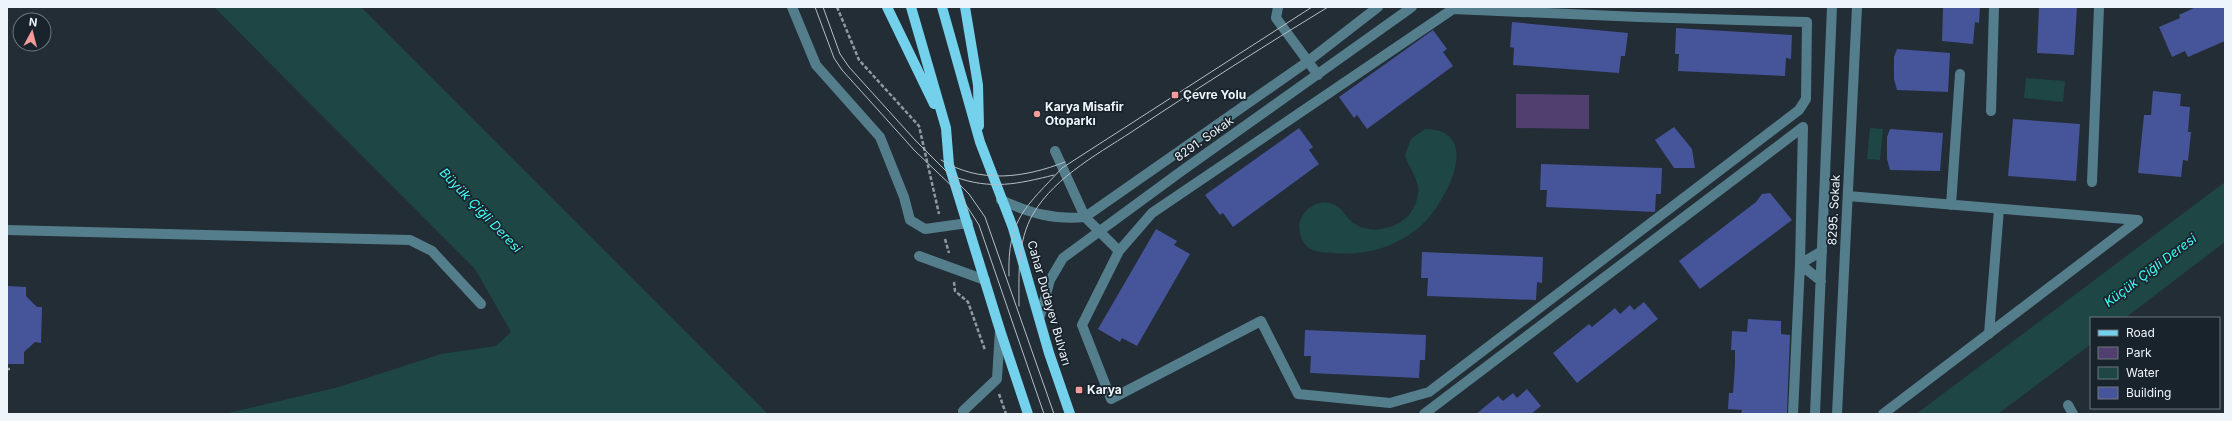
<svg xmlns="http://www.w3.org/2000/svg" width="2232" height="421" font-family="Inter,sans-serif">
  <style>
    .green { fill: #51406f }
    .water { fill: #1d4644 }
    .building { fill: #465499 }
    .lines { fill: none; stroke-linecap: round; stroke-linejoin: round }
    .path { stroke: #9099a0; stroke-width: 2.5; stroke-dasharray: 4 2; stroke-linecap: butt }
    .minor { stroke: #547e8b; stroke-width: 10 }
    .major { stroke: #74d1ec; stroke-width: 10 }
    .tram { stroke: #b6bec5; stroke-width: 1 }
    .poi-dot { fill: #f59b9b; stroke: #19232c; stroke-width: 1.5 }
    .labels { text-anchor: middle; stroke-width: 3.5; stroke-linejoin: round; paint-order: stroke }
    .poi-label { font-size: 12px; font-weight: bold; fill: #edf4fa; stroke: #19232c; text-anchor: start }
    .street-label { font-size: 12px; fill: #edf4fa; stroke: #19232c }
    .water-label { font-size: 13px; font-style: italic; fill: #43fdf8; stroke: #19232c }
  </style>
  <rect width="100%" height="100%" fill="#222d36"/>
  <path class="green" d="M1516 94 1589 95V129L1516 128Z"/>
  <path class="water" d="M214 7H361L768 414H224L339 387 441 354 496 346 511 332 475 269Z
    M2026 78 2065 81 2063 102 2024 98Z
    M1870 128 1883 129 1880 160 1867 159Z
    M1425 129C1487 129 1443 210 1417 229 1393 248 1364 256 1334 253 1323 252 1311 253 1304 243 1301 238 1299 232 1299 226 1301 209 1319 197 1335 205 1343 209 1346 217 1352 222 1370 235 1393 230 1408 216 1414 210 1420 195 1418 186 1415 174 1408 166 1405 155L1411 139Z
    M2225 182V242L2125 318H2091V344L1998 414H1916Z"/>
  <path class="building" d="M1943 7H1980L1979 23 1975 22 1973 44 1942 41Z
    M2039 7H2077L2074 55 2037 53Z
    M2196 7H2225V41L2188 57 2185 51 2172 57 2159 27 2180 18 2179 15Z
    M1512 22 1628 33 1625 56H1621L1619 73 1513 65 1514 48 1510 47Z
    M1676 28 1792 35 1791 59 1786 58 1785 76 1678 71 1679 54H1675Z
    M1433 30 1447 49 1443 52 1453 66 1367 129 1357 115 1354 118 1339 97Z
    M1897 49 1950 53 1948 92 1897 90 1894 79V57Z
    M2153 91 2181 94 2180 106 2190 107 2188 132H2191L2188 161 2183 160 2181 177 2138 173 2144 115H2151Z
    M2013 119 2080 124 2076 181 2008 176Z
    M1674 127 1692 149 1695 168H1674L1655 140Z
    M1299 128 1313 147 1309 150 1319 164 1233 227 1223 213 1220 215 1205 195Z
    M1890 129 1943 133 1940 171 1890 170 1887 159V137Z
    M1541 164 1662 168 1661 194H1656L1655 212 1546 207 1547 190H1540Z
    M1770 193 1792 220 1700 289 1679 261 1756 202 1762 194Z
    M1156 229 1177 241 1174 245 1190 254 1137 346 1122 338 1120 342 1098 329Z
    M1422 252 1543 257 1542 283 1537 282 1536 300 1427 296 1428 278H1421Z
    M7 286 26 287V296L37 307H42L41 343 35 342 24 352V364H7Z
    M1644 302 1658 319 1577 383 1553 353 1589 324 1592 327 1615 308 1620 314 1630 305 1634 310Z
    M1748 319 1781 321V334L1790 335 1787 413 1741 414 1742 410 1728 409 1729 393H1733L1735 364V350H1731L1732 331 1747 332Z
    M1305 330 1426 335 1425 360H1420L1419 378 1310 373 1311 356H1304Z
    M1527 389 1541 406 1531 414H1476L1498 396 1503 401 1513 393 1517 398Z"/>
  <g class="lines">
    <path class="path" d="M837 7 859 60 919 126 939 214
      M945 239 949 253
      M954 282 955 291 968 302 985 350
      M7 369H10
      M999 394 1006 414"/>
    <path class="minor" d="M792 7 816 65 880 137 904 197 910 220 925 229 968 223
      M1278 7 1276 18 1318 75
      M1991 111 1994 7
      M1055 151 1085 217 1119 251 1082 325 1111 399 1261 321 1298 394 1390 403 1429 392 1799 110 1806 99 1807 22 1639 17 1453 9 1152 213 1119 251
      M2092 182 2099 7
      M1848 196 2138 220 1883 414
      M1001 200C1030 213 1053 220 1085 217L1307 62 1378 7
      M1951 205 1960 74
      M7 230 410 240 432 251 481 304
      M919 256 985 280
      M1800 264 1821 281
      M1800 264 1822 251
      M1040 316 1050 280 1063 258 1183 170 1412 7
      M1989 334 1999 209
      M2068 405 2073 414
      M964 414 963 411 997 379 1000 330
      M1424 414 1803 127 1800 264 1793 414
      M1815 414 1832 7
      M1837 414 1857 7"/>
    <path class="major" d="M887 7 934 104
      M911 7 946 128 949 165 1000 330 1028 414
      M942 7 980 142 1013 228 1049 353 1070 414
      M965 7 978 85 979 126"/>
    <path class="tram" d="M815 7 834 58 842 70 915 151 957 191 979 225 1044 414
      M823 7 840 54 849 67 915 140 969 194 985 217 1054 414
      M941 160C980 184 1024 178 1065 162
      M955 177C991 190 1018 184 1054 175
      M1009 276C1007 219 1026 207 1062 168L1312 7
      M1019 306C1019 274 1017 242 1033 214 1056 175 1102 152 1139 127 1201 86 1264 46 1328 7"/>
  </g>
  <g class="poi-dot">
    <rect x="1171" y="91" width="8" height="8" rx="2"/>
    <circle cx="1037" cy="114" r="4"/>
    <rect x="1075" y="386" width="8" height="8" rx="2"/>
  </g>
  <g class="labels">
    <g class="poi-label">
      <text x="1183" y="99">Çevre Yolu</text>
      <text x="1045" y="111">Karya Misafir<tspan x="1045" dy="14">Otoparkı</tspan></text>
      <text x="1087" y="394">Karya</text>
    </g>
    <g class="street-label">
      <text transform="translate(1204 139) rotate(-35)" y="4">8291. Sokak</text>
      <text transform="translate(1834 210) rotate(-87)" y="4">8295. Sokak</text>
      <text transform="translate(1049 303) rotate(74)" y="4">Cahar Dudayev Bulvarı</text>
    </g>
    <g class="water-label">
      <text transform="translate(481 210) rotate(46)" y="5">Büyük Çiğli Deresi</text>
      <text transform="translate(2150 270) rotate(-37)" y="5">Küçük Çiğli Deresi</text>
    </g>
  </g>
  <rect width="2232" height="421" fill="none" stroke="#edf4fa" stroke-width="16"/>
  <rect x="2090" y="317" width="130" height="92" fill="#19232c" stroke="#6e777e"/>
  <rect x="2098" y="330" width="20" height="6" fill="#74d1ec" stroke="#6e777e"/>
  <text x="2126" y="337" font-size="12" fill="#edf4fa">Road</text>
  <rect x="2098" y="347" width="20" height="12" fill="#51406f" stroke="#6e777e"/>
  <text x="2126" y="357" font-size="12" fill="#edf4fa">Park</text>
  <rect x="2098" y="367" width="20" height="12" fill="#1d4644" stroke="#6e777e"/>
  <text x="2126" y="377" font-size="12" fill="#edf4fa">Water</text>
  <rect x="2098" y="387" width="20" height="12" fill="#465499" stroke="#6e777e"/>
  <text x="2126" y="397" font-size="12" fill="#edf4fa">Building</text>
  <g transform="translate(32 32) rotate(7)"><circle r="19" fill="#19232c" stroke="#6e777e"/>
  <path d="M0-3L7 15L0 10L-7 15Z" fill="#f59b9b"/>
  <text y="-6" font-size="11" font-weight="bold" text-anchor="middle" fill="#edf4fa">N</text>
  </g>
</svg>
